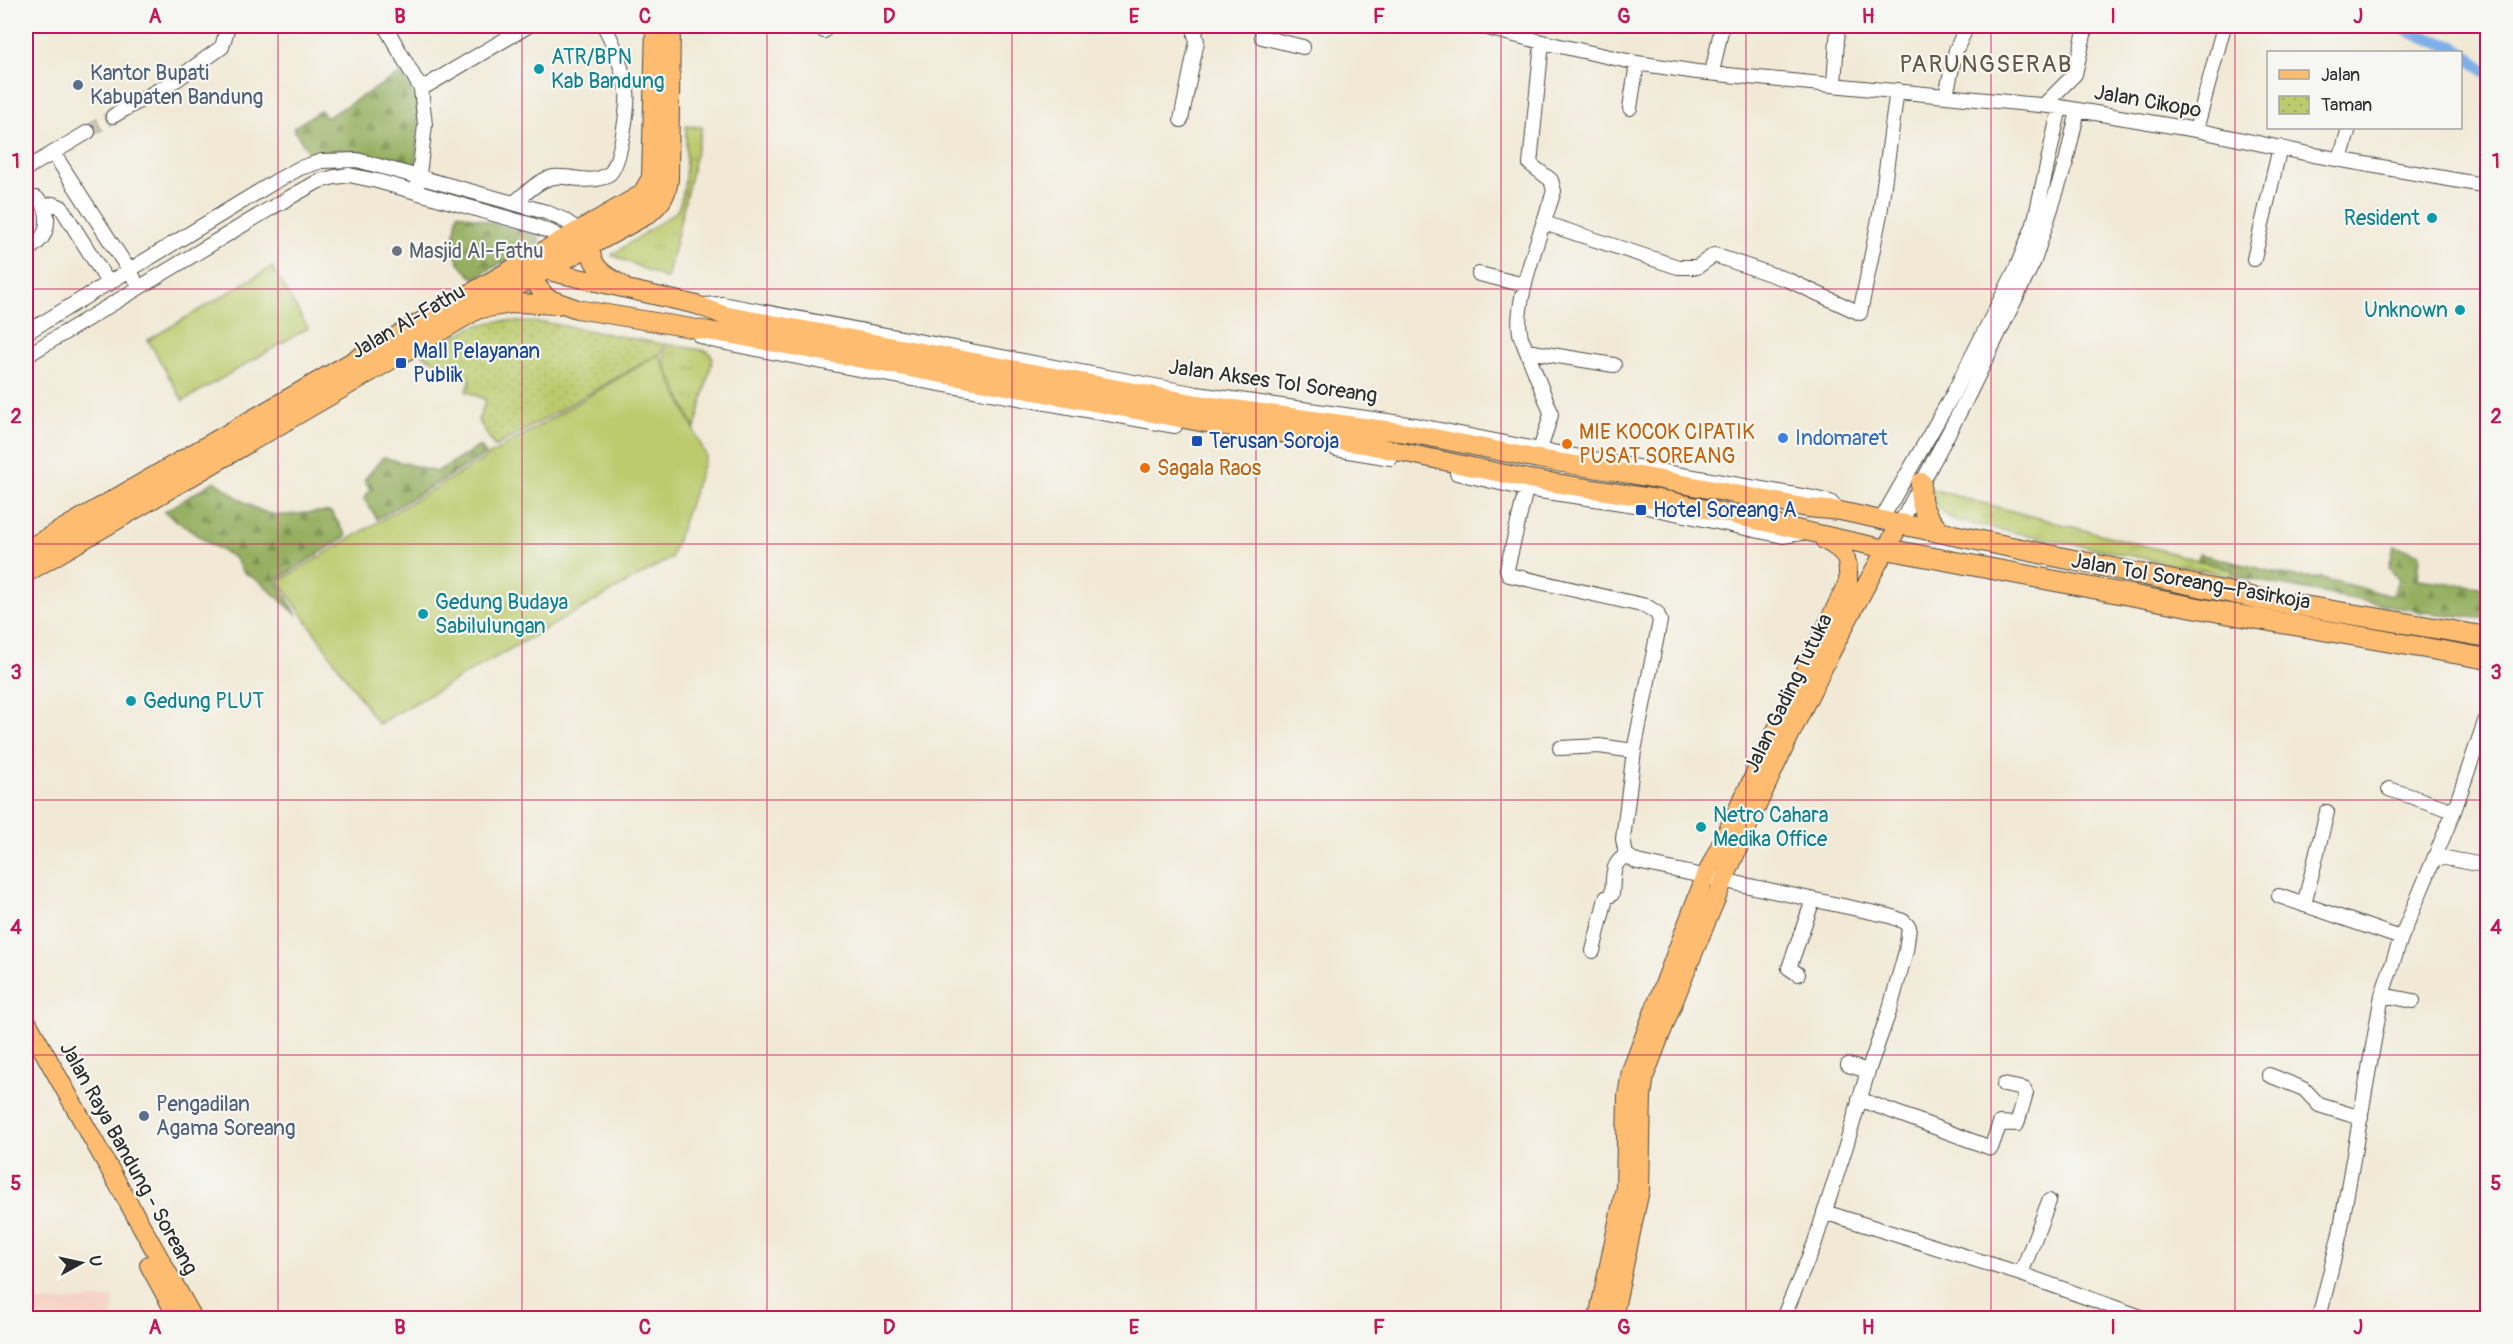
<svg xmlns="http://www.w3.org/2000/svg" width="2513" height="1344" font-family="Pangolin,sans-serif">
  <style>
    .built { fill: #f5d2c2 }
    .grass { fill: url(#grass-tufts); stroke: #747b4c; stroke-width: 1.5 }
    .forest { fill: url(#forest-firs); stroke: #606d46; stroke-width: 1.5 }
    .park { fill: url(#park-dots); stroke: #747b4c; stroke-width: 1.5 }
    .garden { fill: #bccb6d; stroke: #747b4c; stroke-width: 1.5 }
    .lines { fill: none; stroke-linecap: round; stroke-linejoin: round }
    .canal { stroke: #7dafe9; stroke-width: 12 }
    .minor-tunnel { stroke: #c9c3b3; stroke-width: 14; stroke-dasharray: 14 7; stroke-linecap: butt }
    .minor-casing { stroke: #494844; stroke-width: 16 }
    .major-casing { stroke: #494844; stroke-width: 20 }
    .highway-casing { stroke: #494844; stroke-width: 22 }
    .minor { stroke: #fff; stroke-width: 14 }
    .major { stroke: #febc70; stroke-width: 18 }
    .highway { stroke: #febc70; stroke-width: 20 }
    .grid { fill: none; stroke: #c2185b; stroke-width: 1.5; stroke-opacity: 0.55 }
    .culture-dot { fill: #0f9aa8; stroke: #f6f6f2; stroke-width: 2 }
    .service-dot { fill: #5c6f8a; stroke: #f6f6f2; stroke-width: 2 }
    .worship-dot { fill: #6b7280; stroke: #f6f6f2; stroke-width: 2 }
    .transit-dot { fill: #1a4fb4; stroke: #f6f6f2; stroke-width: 2 }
    .shop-dot { fill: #3f7fe0; stroke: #f6f6f2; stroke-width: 2 }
    .food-dot { fill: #e8710a; stroke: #f6f6f2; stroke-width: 2 }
    .labels { text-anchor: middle; stroke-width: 4.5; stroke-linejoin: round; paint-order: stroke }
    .culture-label { font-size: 21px; fill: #0d838f; stroke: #f6f6f2; text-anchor: start }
    .service-label { font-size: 21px; fill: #4e5e75; stroke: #f6f6f2; text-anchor: start }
    .street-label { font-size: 21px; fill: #2b2b2b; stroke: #f6f6f2 }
    .worship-label { font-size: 21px; fill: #5b616d; stroke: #f6f6f2; text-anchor: start }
    .transit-label { font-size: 21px; fill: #164399; stroke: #f6f6f2; text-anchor: start }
    .food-label { font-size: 21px; fill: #c56008; stroke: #f6f6f2; text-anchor: start }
    .shop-label { font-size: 21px; fill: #366cbe; stroke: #f6f6f2; text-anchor: start }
    .quarter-label { font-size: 24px; letter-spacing: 1.5px; fill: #635341; stroke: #f6f6f2 }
    .neatline { fill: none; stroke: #c2185b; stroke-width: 2 }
    .grid-label { font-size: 20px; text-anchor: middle; font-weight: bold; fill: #c2185b }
  </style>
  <defs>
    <pattern id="grass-tufts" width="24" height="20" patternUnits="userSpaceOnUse" patternTransform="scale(1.5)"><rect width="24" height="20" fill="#bccb6d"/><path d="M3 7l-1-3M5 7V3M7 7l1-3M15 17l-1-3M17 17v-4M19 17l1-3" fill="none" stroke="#a2ae5f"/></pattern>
    <pattern id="forest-firs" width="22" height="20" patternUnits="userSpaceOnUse" patternTransform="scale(1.5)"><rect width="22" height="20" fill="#95af60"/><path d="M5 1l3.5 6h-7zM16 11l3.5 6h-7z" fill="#7a8f4f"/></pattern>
    <pattern id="park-dots" width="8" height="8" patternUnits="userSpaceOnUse" patternTransform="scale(1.5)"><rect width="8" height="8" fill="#bccb6d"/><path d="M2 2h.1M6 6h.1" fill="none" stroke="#a2ae5f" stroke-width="1.8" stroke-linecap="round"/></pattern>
  </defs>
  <rect width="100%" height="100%" fill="#f6f6f2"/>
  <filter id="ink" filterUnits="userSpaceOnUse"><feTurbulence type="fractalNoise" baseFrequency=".0167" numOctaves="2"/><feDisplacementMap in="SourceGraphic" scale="12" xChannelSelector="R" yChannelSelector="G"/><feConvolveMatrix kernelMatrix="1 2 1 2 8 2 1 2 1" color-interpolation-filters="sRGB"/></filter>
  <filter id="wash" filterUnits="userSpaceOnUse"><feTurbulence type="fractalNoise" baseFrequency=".008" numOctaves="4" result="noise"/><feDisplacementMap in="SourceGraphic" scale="24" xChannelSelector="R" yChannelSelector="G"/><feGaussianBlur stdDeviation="1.35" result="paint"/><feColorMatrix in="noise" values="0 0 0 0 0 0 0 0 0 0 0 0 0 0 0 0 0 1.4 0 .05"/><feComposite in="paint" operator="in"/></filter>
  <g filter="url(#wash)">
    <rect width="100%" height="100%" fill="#f1e9d5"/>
    <path class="built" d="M113 1298V1318H26V1303Z"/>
    <path class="grass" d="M686 126 702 127 667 279 612 255 677 211C689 186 685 153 686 126Z
      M665 344 708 351 713 358 695 429 664 362Z
      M1932 489C2032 518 2133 541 2233 570L2232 576 1957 521C1939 512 1935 510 1932 489Z"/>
    <path class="forest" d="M401 73 419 105 416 169 368 154 342 149 311 157 293 128 321 110 326 118Z
      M458 213 539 237 540 242 474 278C448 260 453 239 458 213Z
      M480 446 486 454 377 519 364 499 370 488 364 480 383 457 436 472Z
      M215 481C235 495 255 514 280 515 298 516 313 510 331 512L347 536 276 580 297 615 260 582 242 571 235 558 210 544 164 512Z
      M2394 546 2420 554 2418 579 2487 588V619L2422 612 2232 576 2233 570 2198 560 2199 554 2295 577H2319L2391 596 2399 579 2389 568Z"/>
    <path class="park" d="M502 321 548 323 663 344 662 352 495 447 478 420 486 400 466 391 471 380 422 355C448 340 471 322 502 321Z"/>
    <path class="garden" d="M272 267 308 328 183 401 148 340Z
      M659 354 706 456 671 558 378 724 279 581Z"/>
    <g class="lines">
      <path class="canal" d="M2401 26 2412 33 2454 47 2488 73"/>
    </g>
  </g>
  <g filter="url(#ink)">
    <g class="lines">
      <path class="minor-tunnel" d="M88 132 113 116"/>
      <g class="minor-casing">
        <path id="minor" d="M385 26 421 89
          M1262 26V37L1303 47
          M1480 26 1542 42 1637 63 1697 72 2060 107 2196 130 2314 155 2488 186
          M824 31 825 26
          M1712 73 1722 26
          M1834 84 1838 26
          M1946 95 1956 50 1967 26
          M2044 105 2075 74 2086 26
          M1630 108 1637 63
          M113 116 176 80 222 47 228 26
          M1181 120 1197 41 1195 35 1197 26
          M2196 130 2224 26
          M54 154 134 278
          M2340 160 2349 128
          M26 169 88 132
          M418 183 425 125 421 89 528 26
          M26 202 36 198C51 207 50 231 38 242 35 245 30 248 26 250
          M515 202C526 193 540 179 554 177 573 175 590 186 609 174 620 168 629 104 627 91 622 69 615 44 604 26
          M45 208 53 204 61 207 109 284
          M1544 223 1678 267H1697L1714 255 1788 280 1860 313 1880 214 1897 90
          M2254 259 2280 147
          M1479 274 1525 285
          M702 305 722 304 1197 394 1415 425 1540 450 1813 498 1830 502 1838 509
          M26 333 276 181 300 168 322 161 357 160 546 212 564 220 580 231 584 238
          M699 335 711 340 878 373 1175 426
          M1527 351 1614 365
          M26 356 271 208 319 181 335 177 349 175 377 181 532 225 551 232 570 243
          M1336 449 1391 458
          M1540 450 1551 415 1550 410 1521 337C1511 306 1544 224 1554 191L1551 180 1530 164 1542 42
          M1457 473 1526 489 1642 506 1783 536 1801 533
          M1526 489 1507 569 1509 575 1646 606 1657 613 1660 621 1634 751 1623 839 1626 855 1637 862 1890 916 1903 921 1909 927 1906 951 1889 1012 1868 1071 1846 1146 1814 1245 1783 1318
          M1881 520 1953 394 2016 269 2034 224 2060 107
          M1900 524 1966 400 2034 261 2066 162 2078 110
          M1560 748 1599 746 1634 751
          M2389 789 2454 811
          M2435 856 2488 866
          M2279 896 2401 938
          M2304 905 2327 812
          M1593 951 1606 898 1612 894C1614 877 1610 865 1626 855
          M1798 974 1789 968 1813 900
          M2382 995 2413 1001
          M1848 1065 1868 1071
          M2269 1075 2304 1089 2319 1105 2361 1118
          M1859 1099 1991 1148 2000 1123 2017 1124 2026 1093 2024 1089 2004 1085
          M1824 1212 2021 1274 2144 1318
          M2021 1274 2049 1201
          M2319 1318 2340 1233 2382 995 2401 938 2454 811 2488 713"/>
      </g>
      <g class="major-casing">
        <path id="major" d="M590 246C591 267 604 275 621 284
          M523 268 547 298 577 309 739 336 1211 424 1364 444 1529 479 1670 501 1886 549
          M535 268 697 305 723 315 1198 404 1414 434 1538 459 1630 474 1808 508 1840 511 1900 524C1800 700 1717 886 1645 1075L1642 1096 1640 1190 1613 1318
          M481 309 518 303 557 305
          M26 1020 193 1318
          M149 1265 178 1318
          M1598 1318 1625 1188 1627 1096 1631 1071 1705 877 1848 582C1849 557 1846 552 1824 540"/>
      </g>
      <g class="highway-casing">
        <path id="highway" d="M1921 483C1918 504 1926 517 1940 532
          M1900 524 2261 599 2488 637
          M1886 549 2225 613 2488 659
          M26 551 642 195 652 178 656 26
          M26 572 530 278 647 214C660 203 666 196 668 179L670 26"/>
      </g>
      <use href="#minor" class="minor"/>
      <use href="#major" class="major"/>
      <use href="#highway" class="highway"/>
    </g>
  </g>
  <path class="grid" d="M278 26V1318M522 26V1318M767 26V1318M1012 26V1318M1256 26V1318M1501 26V1318M1746 26V1318M1991 26V1318M2235 26V1318M26 289H2488M26 544H2488M26 800H2488M26 1055H2488"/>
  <g class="culture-dot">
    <circle cx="539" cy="69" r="6"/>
    <circle cx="2432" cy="218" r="6"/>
    <circle cx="2460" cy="310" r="6"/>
    <circle cx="423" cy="614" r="6"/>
    <circle cx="131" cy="701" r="6"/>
    <circle cx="1701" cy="827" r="6"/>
  </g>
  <g class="service-dot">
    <circle cx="78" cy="85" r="6"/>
    <circle cx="144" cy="1116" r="6"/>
  </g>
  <circle class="worship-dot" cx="397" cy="251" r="6"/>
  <g class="transit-dot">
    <rect x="395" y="357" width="12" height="12" rx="3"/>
    <rect x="1191" y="435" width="12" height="12" rx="3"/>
    <rect x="1635" y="504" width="12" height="12" rx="3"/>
  </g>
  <circle class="shop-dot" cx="1783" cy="438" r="6"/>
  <g class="food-dot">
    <circle cx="1567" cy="444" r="6"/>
    <circle cx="1145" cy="468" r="6"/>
  </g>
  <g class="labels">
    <g class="culture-label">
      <text x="551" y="64">ATR/BPN<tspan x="551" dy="24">Kab Bandung</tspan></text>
      <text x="2420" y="225" text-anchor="end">Resident</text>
      <text x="2448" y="317" text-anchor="end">Unknown</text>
      <text x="435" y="609">Gedung Budaya<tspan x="435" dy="24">Sabilulungan</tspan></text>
      <text x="143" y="708">Gedung PLUT</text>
      <text x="1713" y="822">Netro Cahara<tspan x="1713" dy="24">Medika Office</tspan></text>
    </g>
    <g class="service-label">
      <text x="90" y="80">Kantor Bupati<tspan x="90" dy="24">Kabupaten Bandung</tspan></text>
      <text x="156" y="1111">Pengadilan<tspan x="156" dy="24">Agama Soreang</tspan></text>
    </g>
    <g class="street-label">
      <text transform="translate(2148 101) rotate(10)" y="7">Jalan Cikopo</text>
      <text transform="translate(408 321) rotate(-30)" y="7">Jalan Al-Fathu</text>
      <text transform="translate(1273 381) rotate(8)" y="7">Jalan Akses Tol Soreang</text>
      <text transform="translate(2191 581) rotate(10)" y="7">Jalan Tol Soreang–Pasirkoja</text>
      <text transform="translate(1788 693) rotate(-64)" y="7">Jalan Gading Tutuka</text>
      <text transform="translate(129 1158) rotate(61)" y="7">Jalan Raya Bandung - Soreang</text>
    </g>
    <g class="worship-label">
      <text x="409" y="258">Masjid Al-Fathu</text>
    </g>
    <g class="transit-label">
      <text x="413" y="358">Mall Pelayanan<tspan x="413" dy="24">Publik</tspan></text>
      <text x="1209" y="448">Terusan Soroja</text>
      <text x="1653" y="517">Hotel Soreang A</text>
    </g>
    <g class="food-label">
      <text x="1579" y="439">MIE KOCOK CIPATIK<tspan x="1579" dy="24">PUSAT SOREANG</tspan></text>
      <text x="1157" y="475">Sagala Raos</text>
    </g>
    <g class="shop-label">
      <text x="1795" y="445">Indomaret</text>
    </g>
    <g class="quarter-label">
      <text x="1986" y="72">PARUNGSERAB</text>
    </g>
  </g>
  <rect width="2513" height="1344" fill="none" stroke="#f6f6f2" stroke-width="66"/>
  <rect x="2267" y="51" width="195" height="78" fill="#f6f6f2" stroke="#a5a5a2" stroke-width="1.5"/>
  <rect x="2279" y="70" width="30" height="9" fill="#febc70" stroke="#a5a5a2" stroke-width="1.5"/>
  <text x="2321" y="81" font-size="18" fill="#2b2b2b">Jalan</text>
  <rect x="2279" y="96" width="30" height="18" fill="url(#park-dots)" stroke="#a5a5a2" stroke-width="1.5"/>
  <text x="2321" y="111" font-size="18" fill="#2b2b2b">Taman</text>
  <g transform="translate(81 1263) rotate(82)" stroke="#f6f6f2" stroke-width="4.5" paint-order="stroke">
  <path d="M0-4.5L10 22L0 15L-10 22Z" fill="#2b2b2b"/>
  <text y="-9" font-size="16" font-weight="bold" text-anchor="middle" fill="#2b2b2b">U</text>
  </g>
  <rect x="33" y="33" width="2447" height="1278" class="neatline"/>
  <g class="grid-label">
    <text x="155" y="23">A</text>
    <text x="400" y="23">B</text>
    <text x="645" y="23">C</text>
    <text x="889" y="23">D</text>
    <text x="1134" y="23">E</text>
    <text x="1379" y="23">F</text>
    <text x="1624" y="23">G</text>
    <text x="1868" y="23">H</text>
    <text x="2113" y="23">I</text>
    <text x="2358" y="23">J</text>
    <text x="16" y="168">1</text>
    <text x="2496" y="168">1</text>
    <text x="16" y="423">2</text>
    <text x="2496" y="423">2</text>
    <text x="16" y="679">3</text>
    <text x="2496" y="679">3</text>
    <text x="16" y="934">4</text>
    <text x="2496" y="934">4</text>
    <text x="16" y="1190">5</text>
    <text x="2496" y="1190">5</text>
    <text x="155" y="1334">A</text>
    <text x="400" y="1334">B</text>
    <text x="645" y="1334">C</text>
    <text x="889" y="1334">D</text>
    <text x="1134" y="1334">E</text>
    <text x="1379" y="1334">F</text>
    <text x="1624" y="1334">G</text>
    <text x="1868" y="1334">H</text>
    <text x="2113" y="1334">I</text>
    <text x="2358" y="1334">J</text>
  </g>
</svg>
